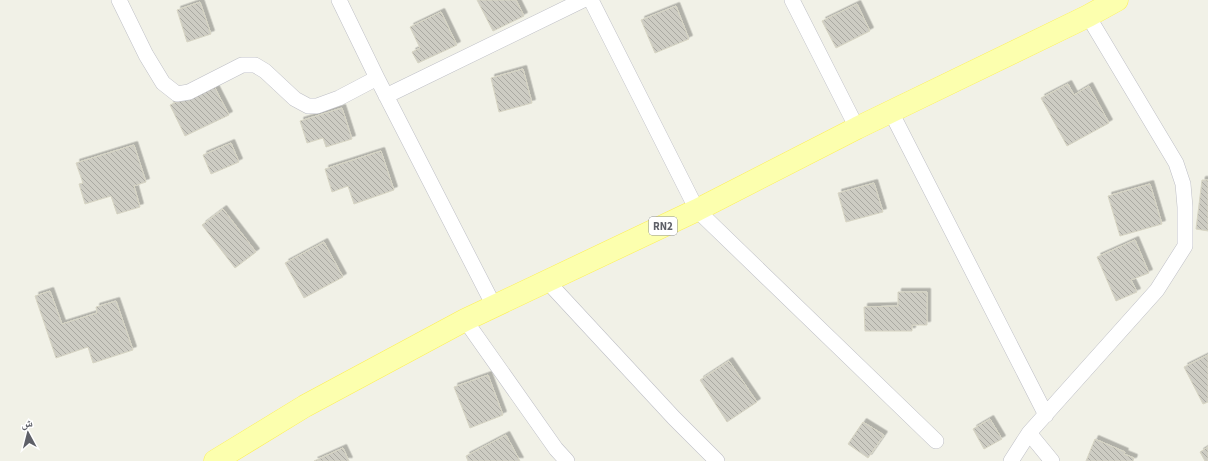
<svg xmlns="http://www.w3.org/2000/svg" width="1208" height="461" font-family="'Source Sans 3','Noto Naskh Arabic',sans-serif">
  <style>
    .building { fill: url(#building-back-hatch); stroke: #d7d5c4; filter: url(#shadow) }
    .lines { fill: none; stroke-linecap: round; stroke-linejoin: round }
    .minor-casing { stroke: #bebfc6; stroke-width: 16 }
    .primary-casing { stroke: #fef053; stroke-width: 23 }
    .minor { stroke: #fff; stroke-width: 15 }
    .primary { stroke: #fcffae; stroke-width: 22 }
    .labels { text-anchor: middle; stroke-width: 3; stroke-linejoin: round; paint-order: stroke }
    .shield { fill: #fff; stroke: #8e9095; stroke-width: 1 }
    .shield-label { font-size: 11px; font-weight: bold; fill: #5e6068 }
  </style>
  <defs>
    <pattern id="building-back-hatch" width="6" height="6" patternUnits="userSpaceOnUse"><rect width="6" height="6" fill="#cdccc3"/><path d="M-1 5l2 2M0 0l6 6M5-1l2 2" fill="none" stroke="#aaa9a2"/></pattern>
    <filter id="shadow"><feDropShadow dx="3.5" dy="-3.5" stdDeviation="0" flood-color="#0004"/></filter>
  </defs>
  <rect width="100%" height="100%" fill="#f1f1e7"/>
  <path class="building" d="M477 0H516L524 16 493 31Z
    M200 2 211 34 187 42 177 10Z
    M857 4 870 31 836 48 822 21Z
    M676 6 689 39 655 53 641 20Z
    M441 12 457 45 418 63 412 52 420 48 410 27Z
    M523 69 532 103 499 112 491 78Z
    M213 84 229 115 185 136 170 105Z
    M1068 84 1074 95 1089 86 1109 123 1067 146 1041 98Z
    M342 108 352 139 326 147 323 138 307 143 300 121Z
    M231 143 239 162 211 174 203 155Z
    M134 145 146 182 134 186 140 207 117 214 111 196 85 204 79 184 83 183 76 163Z
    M381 151 394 190 354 204 348 186 332 192 325 169Z
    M1202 180H1208V231L1196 229Z
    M874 183 883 212 846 222 838 193Z
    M1150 184 1162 224 1120 236 1108 196Z
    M223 209 256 252 235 268 202 225Z
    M1135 240 1149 273 1131 280 1137 292 1116 301 1097 257Z
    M324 242 343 277 304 298 285 263Z
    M50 291 62 324 97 313 96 307 116 301 133 350 93 363 88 347 56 358 35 296Z
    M898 292H927V325H912V331H865L864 307 898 306Z
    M1208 355V402L1203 404 1184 367Z
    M729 361 757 402 727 422 700 380Z
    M488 375 503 415 470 428 454 387Z
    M990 419 1002 439 984 449 973 429Z
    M863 422 884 435 868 458 848 444Z
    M506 435 520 461H468L466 456Z
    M1095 439 1125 452 1124 454 1134 458 1133 461H1086Z
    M1208 447V461H1205L1200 452Z
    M343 448 349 461H314Z"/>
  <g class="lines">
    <g class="minor-casing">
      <path id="minor" d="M119 0 146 55 163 83 177 94 189 92 242 65H255L265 71 295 99 308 106H317L339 98 377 78
        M339 0 377 78 494 306
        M591 0 697 210 936 441
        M792 0 857 128
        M386 96 583 0
        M891 112 1046 415
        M547 281 674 418 717 461
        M465 320 556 449 567 461
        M1029 433 1052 461
        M1011 461 1029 433 1157 290 1185 246V207L1183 184 1176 163 1088 16"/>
    </g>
    <g class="primary-casing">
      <path id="primary" d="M215 461 305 406 465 320 697 210 857 128 1088 16 1117 0"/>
    </g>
    <use href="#minor" class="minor"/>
    <use href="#primary" class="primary"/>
  </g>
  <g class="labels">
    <rect class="shield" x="649" y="217" width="28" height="18" rx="3"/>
    <g class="shield-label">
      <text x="663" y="230">RN2</text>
    </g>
  </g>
  <g transform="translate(28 433) rotate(353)" stroke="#ffffff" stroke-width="3" paint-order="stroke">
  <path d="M0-3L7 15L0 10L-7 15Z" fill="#5e6068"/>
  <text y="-6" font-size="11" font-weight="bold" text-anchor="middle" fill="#5e6068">ش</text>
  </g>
</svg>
